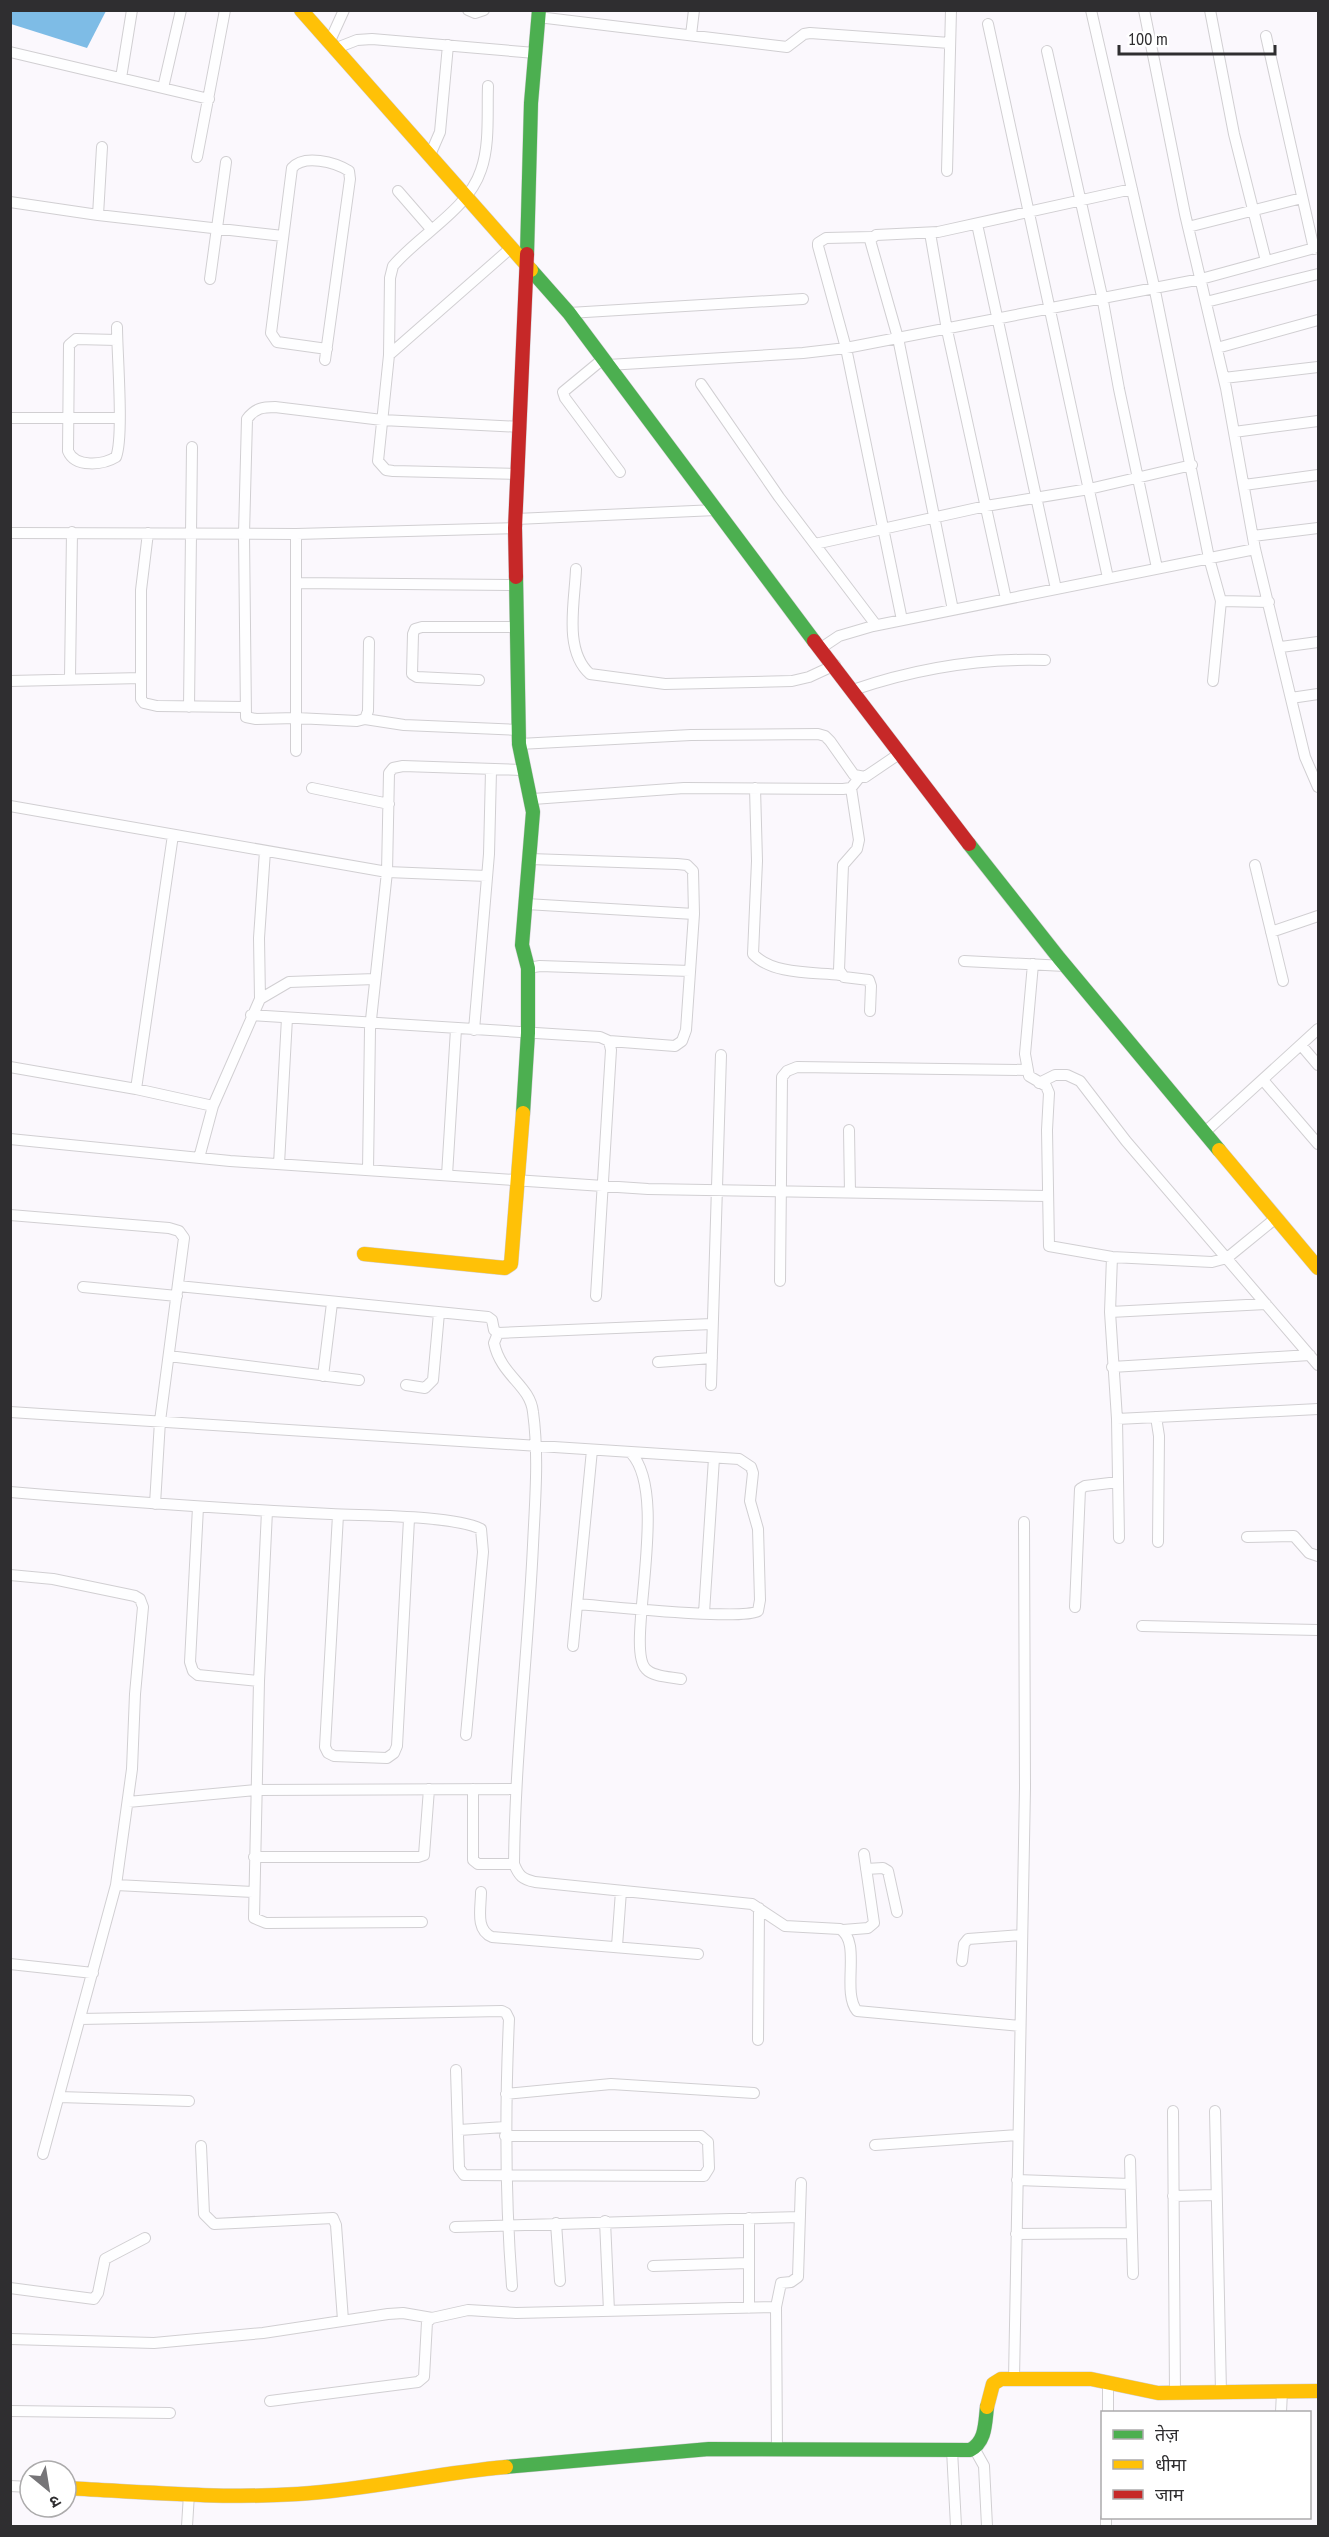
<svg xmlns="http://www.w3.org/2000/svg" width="1329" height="2537" font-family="'PT Sans Narrow','Noto Sans Devanagari',sans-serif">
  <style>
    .water { fill: #7ebce6 }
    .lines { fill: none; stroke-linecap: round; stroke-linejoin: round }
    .street-casing { stroke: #d1cfd2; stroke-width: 12 }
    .fast-casing { stroke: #d1cfd2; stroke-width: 15 }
    .slow-casing { stroke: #d1cfd2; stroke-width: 15 }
    .jam-casing { stroke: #d1cfd2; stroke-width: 15 }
    .street { stroke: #fefeff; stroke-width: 10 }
    .fast { stroke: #4caf50; stroke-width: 14 }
    .slow { stroke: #ffc107; stroke-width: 14 }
    .jam { stroke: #c62828; stroke-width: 14 }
  </style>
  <rect width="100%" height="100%" fill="#fbf8fd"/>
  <path class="water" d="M11 10H106V11L87 48 11 24Z"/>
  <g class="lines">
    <g class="street-casing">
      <path id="street" d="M468 10 475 13 484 10
        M1091 10 1154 286 1209 558 1221 601 1213 681
        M1144 10 1185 214 1226 388 1255 549 1305 757 1318 787
        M1210 10 1234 134 1266 261
        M538 17 787 47 804 34 810 33 950 43
        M988 24 1108 578
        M691 35 694 10
        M1266 36 1314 249
        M329 43 344 10
        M334 49 357 40 372 39 535 53
        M1047 51 1102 296 1119 389 1157 568
        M10 52 209 99
        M121 78 132 10
        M488 86C487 112 490 145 481 170 468 210 420 234 393 266L390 278 389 355 378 461 386 470 393 471 519 474
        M163 88 181 10
        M430 155 440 132 448 45
        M197 157 225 10
        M947 171 951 10
        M398 191 431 229
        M10 202 98 215 283 236
        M98 215 102 147
        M977 224 1056 589
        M1188 227 1302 198
        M930 233 947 330 1006 599
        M872 237 826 238 818 243V246L846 348 902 620
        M210 279 226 162
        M1206 302 1318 274
        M569 313 803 299
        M117 327C117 353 124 437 116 457 103 465 75 468 68 451L69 345 76 339 117 340
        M1217 348 1318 320
        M389 355 512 247
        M603 359 563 392 565 398 620 472
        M325 360 350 179 349 171C335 162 304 154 292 168L271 333 277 342 327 349
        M608 365 803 353 846 348 1201 279 1318 247
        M1224 378 1318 367
        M701 384 779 497 876 625
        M10 418H119
        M1234 432 1318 421
        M1244 485 1318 475
        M516 519 716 510
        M10 533 296 534 515 528
        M148 533 141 590V699L144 703 157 706 245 707
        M296 534V751
        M1253 536 1318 528
        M815 544 986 506 1089 489 1192 465
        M576 569C575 601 563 650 590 674L665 684 792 681 809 677 835 665
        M296 583 515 585
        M1221 601 1269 602
        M953 610 898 338 870 240 876 235 938 232 1132 189
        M369 642 368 711 365 719 357 721 296 718 256 719 246 717 244 534 247 419C255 408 263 407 275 407L382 420 521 427
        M1281 647 1318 642
        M821 648 839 636 873 626 1255 549
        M70 677 72 532
        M479 680 417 677 412 674 413 634 415 629 422 627H517
        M10 681 141 678
        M853 690C914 669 980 658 1045 660
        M1291 698 1318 694
        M189 707 192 447
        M365 719 404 725 519 730
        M519 744 691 735 818 734 825 736 830 741 854 775 865 777 899 754
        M312 788 389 804
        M755 788 757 861 753 954C773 975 813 972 840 975
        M851 788 859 840 857 849 843 865 839 970 844 977 869 980 871 986 870 1011
        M533 799 684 788 843 789 851 788 859 778
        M10 806 387 872 487 876
        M530 859 677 864 687 865 693 871 694 914 686 1030 682 1041 675 1046 609 1041
        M1255 865 1283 981
        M526 904 694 914
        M1271 932 1318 916
        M964 961 1065 966
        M1033 964 1025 1054 1029 1076 1046 1086 1049 1093 1047 1130 1049 1246 1112 1257 1212 1262 1227 1258 1276 1218
        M528 968 540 966 690 971
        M260 999 259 938 265 851
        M251 1015 600 1037 609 1041 611 1050 596 1296
        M474 1030 489 854 491 771
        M1301 1045 1318 1065
        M10 1067 136 1089 213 1106
        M1263 1080 1318 1144
        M1039 1083 1055 1075H1067L1080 1081 1126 1141 1318 1365
        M136 1089 173 835
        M849 1130 850 1193
        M1205 1132 1318 1029
        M10 1139 230 1161 648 1189 1047 1196
        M199 1158 213 1106 260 999 289 982 375 979
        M279 1164 287 1018
        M368 1170 370 1029 387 872 389 773 393 768 403 766 523 770
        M447 1175 456 1029
        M10 1215 169 1228 179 1231 184 1238 160 1421 155 1504
        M1112 1257 1110 1312 1117 1419 1119 1538
        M780 1281 782 1077 787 1071 797 1067 1027 1070
        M178 1286 488 1317 492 1320 494 1330 498 1333 712 1324
        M83 1287 177 1296
        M1110 1312 1266 1304
        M498 1333 494 1343C501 1376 530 1385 533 1412 539 1456 535 1501 533 1545 528 1651 515 1757 514 1864 519 1876 522 1879 535 1882L752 1904 785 1926 840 1929C862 1942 841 1991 857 2011L1020 2026
        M169 1356 359 1380
        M658 1362 712 1358
        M1112 1367 1310 1355
        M323 1376 332 1303
        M406 1385 425 1388 433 1380 439 1313
        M711 1385 721 1055
        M10 1412 739 1459 751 1467 753 1473 750 1501 758 1529 760 1600 758 1611C741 1621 605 1606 577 1604
        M1156 1417 1159 1436 1158 1542
        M1117 1419 1318 1409
        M631 1453C671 1496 624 1648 646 1669 653 1677 671 1677 681 1679
        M10 1492C117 1501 224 1509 331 1514 367 1516 451 1515 481 1529L483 1552 466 1735
        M198 1507 190 1662 193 1671 198 1675 259 1681
        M267 1511 259 1681 254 1918 266 1923 422 1922
        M338 1515 325 1747 328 1753 334 1756 387 1758 394 1753 397 1746 409 1519
        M1247 1537 1294 1536 1309 1553 1318 1556
        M10 1575 53 1579 135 1596 140 1599 143 1607 135 1694 132 1769 116 1885 43 2154
        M1075 1607 1080 1489 1085 1486 1118 1482
        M704 1613 714 1458
        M1142 1626 1318 1630
        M573 1646 592 1450
        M473 1789V1860L478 1864H514
        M128 1802 256 1790 515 1789
        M254 1857H418L424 1855 429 1789
        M866 1869 883 1868 888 1871 897 1912
        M116 1885 253 1892
        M481 1892C481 1908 475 1930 492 1937L698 1954
        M843 1930 868 1928 874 1923 864 1854
        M617 1946 621 1891
        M962 1961 964 1944 968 1939 1022 1935
        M10 1964 93 1973
        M80 2019 502 2011 506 2013 509 2019C505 2108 505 2196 512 2286
        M758 2040 759 1908
        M456 2070 459 2168 464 2175 704 2176 709 2168 708 2142 701 2136H505
        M506 2094 611 2084 754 2093
        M59 2097 189 2101
        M1173 2111 1175 2394
        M1215 2111 1221 2392
        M459 2130 505 2127
        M875 2145 1018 2135
        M201 2146 204 2214 214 2224 333 2218 336 2225 343 2320
        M1130 2160 1133 2274
        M1017 2180 1130 2184
        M1173 2196 1216 2195
        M605 2221 609 2311
        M556 2223 560 2281
        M455 2227 800 2217
        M1016 2234 1131 2233
        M653 2266 748 2263
        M10 2288 94 2299 98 2293 105 2259 145 2238
        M749 2308V2218
        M10 2339 154 2343 263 2333 388 2314 403 2313 432 2318
        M1014 2379 1025 1788 1024 1522
        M270 2401 418 2382 424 2377 427 2322 432 2318 468 2310 516 2313 776 2307
        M10 2411 170 2413
        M1108 2412V2383
        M1281 2412 1282 2392
        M974 2448 984 2466 987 2526
        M777 2449 776 2307 781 2283 791 2282 798 2277 801 2183
        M952 2450 956 2526
        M10 2486 30 2487
        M187 2526 189 2494
        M1106 2526V2518"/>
    </g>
    <g class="fast-casing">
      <path id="fast" d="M527 254 531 103 539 10
        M531 270 569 313 814 641
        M516 577 519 744 533 812 522 945 528 968V1033L523 1113
        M969 844 1059 958 1219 1150
        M506 2467 709 2449 970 2450C986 2442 985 2423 987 2407"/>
    </g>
    <g class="slow-casing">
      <path id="slow" d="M301 10 531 270
        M1219 1150 1318 1268
        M364 1254 505 1268 511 1264 523 1113
        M987 2407 993 2384 1001 2379H1091L1158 2393 1318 2391
        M66 2488C143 2492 221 2499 298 2494 368 2490 436 2473 506 2467"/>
    </g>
    <g class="jam-casing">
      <path id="jam" d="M516 577 515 528 527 254
        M814 641 969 844"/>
    </g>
    <use href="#street" class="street"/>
    <use href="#fast" class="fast"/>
    <use href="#slow" class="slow"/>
    <use href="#jam" class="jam"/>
  </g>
  <rect width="1329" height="2537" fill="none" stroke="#2f2e30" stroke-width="24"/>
  <rect x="1101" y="2411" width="210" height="108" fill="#ffffff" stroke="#acabac" stroke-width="1.5"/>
  <rect x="1113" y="2430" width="30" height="9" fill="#4caf50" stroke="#acabac" stroke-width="1.5"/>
  <text x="1155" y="2441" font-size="18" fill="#2f2e30">तेज़</text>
  <rect x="1113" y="2460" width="30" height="9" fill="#ffc107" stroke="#acabac" stroke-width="1.5"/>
  <text x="1155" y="2471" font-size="18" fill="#2f2e30">धीमा</text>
  <rect x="1113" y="2490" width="30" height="9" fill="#c62828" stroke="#acabac" stroke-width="1.5"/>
  <text x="1155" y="2501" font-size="18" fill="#2f2e30">जाम</text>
  <g transform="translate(48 2489) rotate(150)"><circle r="28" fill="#ffffff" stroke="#acabac" stroke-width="1.5"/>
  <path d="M0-4.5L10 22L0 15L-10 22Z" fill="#767578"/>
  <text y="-9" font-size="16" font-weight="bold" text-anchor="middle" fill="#2f2e30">उ</text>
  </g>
  <path d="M1119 45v9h156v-9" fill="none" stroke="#2f2e30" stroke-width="3"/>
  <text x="1128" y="45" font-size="18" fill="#2f2e30" stroke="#ffffff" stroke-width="4.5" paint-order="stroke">100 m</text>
</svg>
